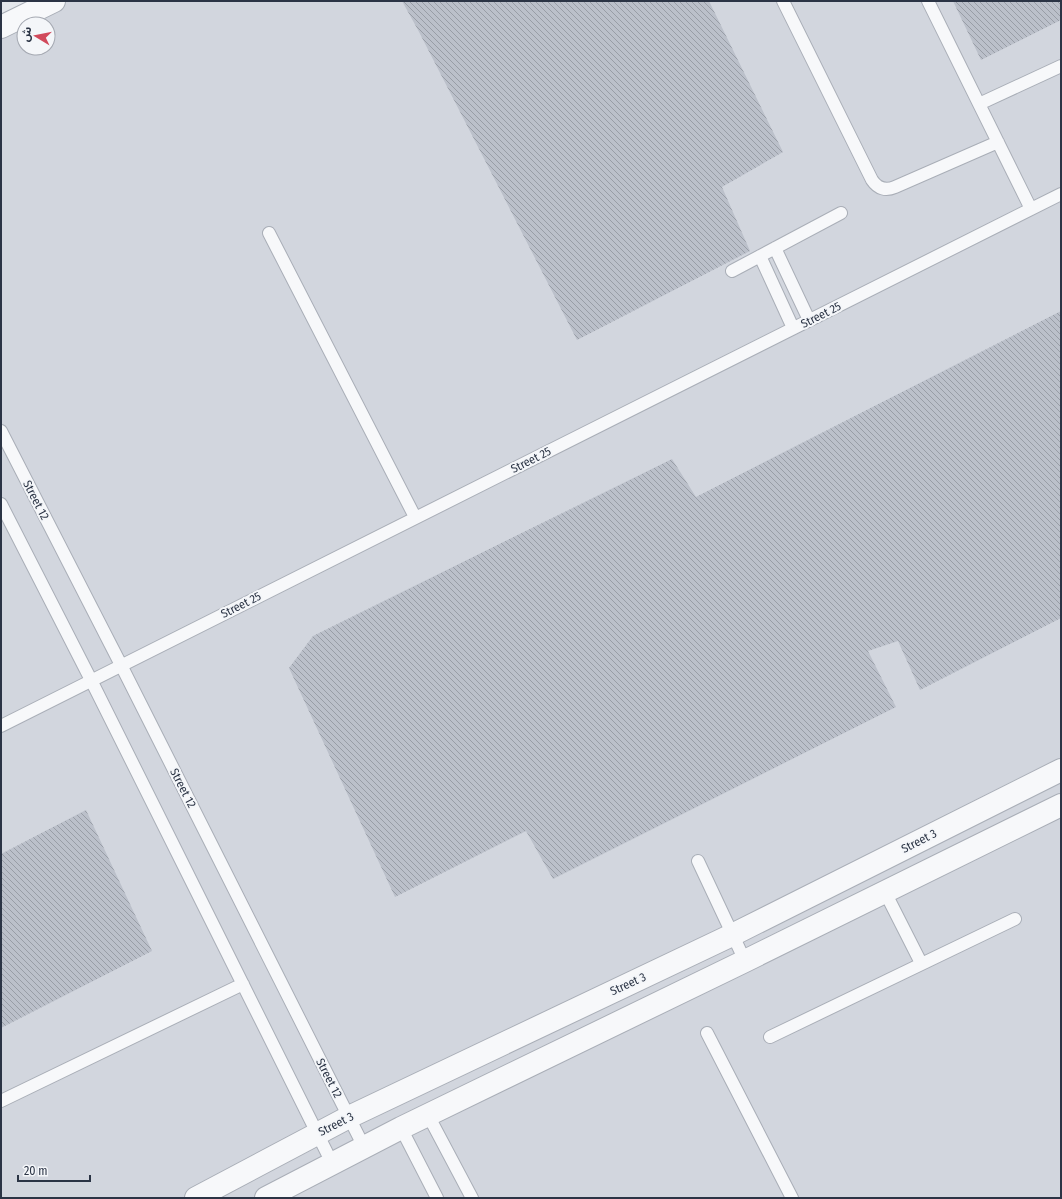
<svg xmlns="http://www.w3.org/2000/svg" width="1062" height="1199" font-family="'Fira Sans Condensed','Noto Sans Arabic',sans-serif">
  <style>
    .built { fill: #d2d6de; fill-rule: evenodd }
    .building { fill: url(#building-back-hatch) }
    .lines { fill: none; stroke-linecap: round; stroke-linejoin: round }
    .lane-casing { stroke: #a9aeb7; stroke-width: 14 }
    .street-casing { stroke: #a9aeb7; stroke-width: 24 }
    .lane { stroke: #f7f8fa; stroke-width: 12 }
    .street { stroke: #f7f8fa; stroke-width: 22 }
    .labels { text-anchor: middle; stroke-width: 4; stroke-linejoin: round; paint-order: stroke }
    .street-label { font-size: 12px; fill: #2b3445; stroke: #f4f6f9 }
  </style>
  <defs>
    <pattern id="building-back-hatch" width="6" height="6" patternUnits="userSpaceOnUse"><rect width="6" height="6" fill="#bbc0ca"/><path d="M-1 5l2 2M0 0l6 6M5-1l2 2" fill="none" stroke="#989da6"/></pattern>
  </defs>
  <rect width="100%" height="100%" fill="#e4e7ec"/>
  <path class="built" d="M28 1H1061V1198H1V14ZM24 24H48V48H24Z"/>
  <path class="building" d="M402 1H709L783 152 722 187 750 251 577 340 418 30Z
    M953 1H1061V20L981 60Z
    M1061 311V618L920 690 898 641 868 651 896 707 553 879 526 831 395 897 289 668 313 636 672 459 696 497Z
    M86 810 152 951 1 1028V854Z"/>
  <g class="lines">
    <g class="lane-casing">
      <path id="lane" d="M783 1 872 180C878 189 886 191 895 187L998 142
        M928 1 1031 209
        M979 104 1061 66
        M269 233 415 517
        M775 248 809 320
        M760 256 793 328
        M732 271 841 213
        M1 431 121 665 364 1147
        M1 504 91 680 332 1163
        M1 726 1061 194
        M698 861 745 961
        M885 892 921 963
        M707 1033 792 1198
        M770 1037 1015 919
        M1 1101 243 984
        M428 1115 472 1198
        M401 1128 437 1198"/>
    </g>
    <g class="street-casing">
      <path id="street" d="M1 27 54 1
        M196 1198 349 1117 732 935 1061 770
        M266 1198 401 1128 745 961 1061 805"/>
    </g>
    <use href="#lane" class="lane"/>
    <use href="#street" class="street"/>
  </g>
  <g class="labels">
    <g class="street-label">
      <text transform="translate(821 315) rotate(-27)" y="4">Street 25</text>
      <text transform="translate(531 460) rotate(-27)" y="4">Street 25</text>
      <text transform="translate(36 500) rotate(63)" y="4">Street 12</text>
      <text transform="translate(241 605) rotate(-27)" y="4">Street 25</text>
      <text transform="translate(183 788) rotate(63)" y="4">Street 12</text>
      <text transform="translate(919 841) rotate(-27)" y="4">Street 3</text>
      <text transform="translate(628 984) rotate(-25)" y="4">Street 3</text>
      <text transform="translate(329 1078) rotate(63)" y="4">Street 12</text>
      <text transform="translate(336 1124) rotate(-27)" y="4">Street 3</text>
    </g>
  </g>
  <rect width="1062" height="1199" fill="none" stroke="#2b3445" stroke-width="4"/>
  <g transform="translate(36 36) rotate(280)"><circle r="19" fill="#f4f6f9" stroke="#a4a8b1"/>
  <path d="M0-3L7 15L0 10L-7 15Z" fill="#d1495b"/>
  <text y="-6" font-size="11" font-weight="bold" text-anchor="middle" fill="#2b3445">ش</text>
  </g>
  <path d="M18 1175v6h72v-6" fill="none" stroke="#2b3445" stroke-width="2"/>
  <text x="24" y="1175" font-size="12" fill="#2b3445" stroke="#f4f6f9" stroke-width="3" paint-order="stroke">20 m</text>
</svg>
